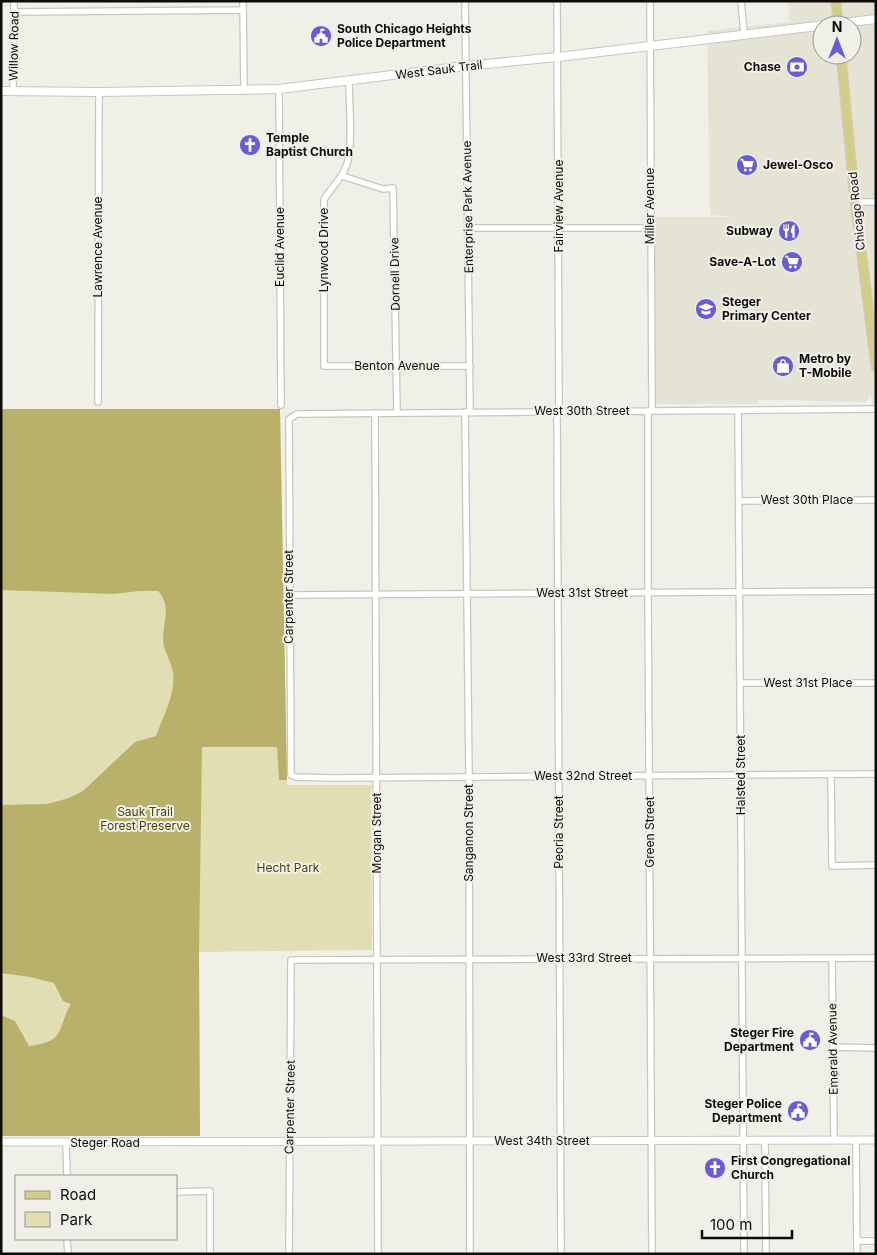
<svg xmlns="http://www.w3.org/2000/svg" width="877" height="1255" font-family="Inter,sans-serif">
  <style>
    .built { fill: #e5e4d4; fill-rule: evenodd }
    .green { fill: #e2deb3 }
    .forest { fill: #b9b169 }
    .lines { fill: none; stroke-linecap: round; stroke-linejoin: round }
    .minor-casing { stroke: #c7c7be; stroke-width: 8 }
    .tertiary-casing { stroke: #c7c7be; stroke-width: 9 }
    .secondary-casing { stroke: #c7c7be; stroke-width: 10 }
    .primary-casing { stroke: #cfcece; stroke-width: 11 }
    .minor { stroke: #fff; stroke-width: 5.5 }
    .tertiary { stroke: #fff; stroke-width: 7 }
    .secondary { stroke: #fff; stroke-width: 8 }
    .primary { stroke: #d4cd8a; stroke-width: 9 }
    .labels { text-anchor: middle; stroke-width: 4; stroke-linejoin: round; paint-order: stroke }
    .poi-label { font-size: 12px; font-weight: bold; fill: #0d0c0a; stroke: #f1f0e8; text-anchor: start }
    .street-label { font-size: 12px; fill: #0d0c0a; stroke: #f1f0e8 }
    .park-label { font-size: 12px; fill: #494307; stroke: #f1f0e8 }
  </style>
  <rect width="100%" height="100%" fill="#f1f0e8"/>
  <path class="built" d="M788 1H876V417L870 396 866 402 759 400 758 404H655V217H736L710 215 707 31 790 22ZM822 25H852V55H822Z"/>
  <path class="green" d="M1 409H280L287 785H371L372 950 199 952 200 1136H1Z"/>
  <path class="forest" d="M1 409H280L287 780H279L277 747H202L199 952 200 1136H1V1015L15 1021 29 1046C67 1041 56 1030 71 1004L63 1001 54 983 30 977 1 973V805L47 804 69 798 83 791 135 742 156 736C163 716 176 694 173 672 171 661 163 650 163 639 163 621 172 606 158 591H139L114 594 1 590Z"/>
  <g class="lines">
    <g class="minor-casing">
      <path id="minor" d="M243 1 244 91
        M465 1 470 412
        M557 1 559 411
        M650 1 652 411
        M741 1 744 33
        M14 12 243 10
        M349 81C349 103 353 145 347 164 343 178 331 187 324 200V366H470
        M279 89 281 405
        M13 91 14 1
        M342 176 383 189 393 188 397 412
        M855 202H876
        M468 228H650
        M98 402 99 92
        M876 409 297 414 289 419V422L291 775 296 777 331 778 876 774
        M738 410 744 1254
        M557 411 561 1254
        M648 411V593L652 1254
        M465 412 469 777 470 1254
        M375 413 378 1254
        M739 501 876 500
        M289 595 876 591
        M741 683H876
        M831 775 832 866 876 865
        M832 958 834 1140
        M833 1047 876 1048
        M765 1140 766 1254
        M856 1140 857 1254
        M66 1143 67 1176
        M176 1192 210 1191V1254
        M67 1239 68 1254
        M857 1241H876
        M289 1254 291 960 876 958"/>
    </g>
    <g class="tertiary-casing">
      <path id="tertiary" d="M1 1142 876 1140"/>
    </g>
    <g class="secondary-casing">
      <path id="secondary" d="M1 91 99 92 279 89 465 66 558 57 876 19"/>
    </g>
    <g class="primary-casing">
      <path id="primary" d="M836 1 838 25
        M841 55 855 202 876 367"/>
    </g>
    <use href="#minor" class="minor"/>
    <use href="#tertiary" class="tertiary"/>
    <use href="#secondary" class="secondary"/>
    <use href="#primary" class="primary"/>
  </g>
  <defs>
    <g id="civic-disc" transform="scale(1.125)"><circle r="9.5" fill="#695dd7" stroke="#f1f0e8"/><path d="M-.6-6.5H3V-4.5H.6V-3L4-1V1h2V6H-6V1h2V-1L-.6-3ZM-1.2 2.5V6h2.4V2.5Z" fill="#fff"/></g>
    <g id="bank-disc" transform="scale(1.125)"><circle r="9.5" fill="#695dd7" stroke="#f1f0e8"/><path d="M-6-4H6V4H-6ZM0-2.3a2.3 2.3 0 1 0 0 4.6a2.3 2.3 0 1 0 0-4.6Z" fill="#fff"/></g>
    <g id="church-disc" transform="scale(1.125)"><circle r="9.5" fill="#695dd7" stroke="#f1f0e8"/><path d="M-1.2-6h2.4v3.5h3.3v2.4h-3.3V6h-2.4V-.1h-3.3v-2.4h3.3Z" fill="#fff"/></g>
    <g id="supermarket-disc" transform="scale(1.125)"><circle r="9.5" fill="#695dd7" stroke="#f1f0e8"/><path d="M-6-5.5h2.5l.6 2H6L4.5 2H-2.5L-4.4-4H-6ZM-1.5 3.2a1.3 1.3 0 1 0 .1 0ZM3 3.2a1.3 1.3 0 1 0 .1 0Z" fill="#fff"/></g>
    <g id="restaurant-disc" transform="scale(1.125)"><circle r="9.5" fill="#695dd7" stroke="#f1f0e8"/><path d="M-5-6h1v4h1v-4h1v4h1v-4h1v5L-1.5 .5V6h-2V.5L-5-1ZM5-6V6H3V1.5H1.5Q1.5-4 5-6Z" fill="#fff"/></g>
    <g id="school-disc" transform="scale(1.125)"><circle r="9.5" fill="#695dd7" stroke="#f1f0e8"/><path d="M0-5L7-2L0 1L-7-2ZM-4 1L0 2.5L4 1V4Q0 6-4 4Z" fill="#fff"/></g>
    <g id="shop-disc" transform="scale(1.125)"><circle r="9.5" fill="#695dd7" stroke="#f1f0e8"/><path d="M-5-2.5h2.3a2.7 3.5 0 0 1 5.4 0H5L5.5 6h-11ZM-1.5-2.5h3a1.5 2.3 0 0 0-3 0Z" fill="#fff"/></g>
  </defs>
  <g fill-rule="evenodd">
    <use href="#civic-disc" x="321" y="36"/>
    <use href="#bank-disc" x="797" y="67"/>
    <use href="#church-disc" x="250" y="145"/>
    <use href="#supermarket-disc" x="747" y="165"/>
    <use href="#restaurant-disc" x="789" y="231"/>
    <use href="#supermarket-disc" x="792" y="262"/>
    <use href="#school-disc" x="706" y="309"/>
    <use href="#shop-disc" x="783" y="366"/>
    <use href="#civic-disc" x="810" y="1040"/>
    <use href="#civic-disc" x="798" y="1111"/>
    <use href="#church-disc" x="715" y="1168"/>
  </g>
  <g class="labels">
    <g class="poi-label">
      <text x="337" y="33">South Chicago Heights<tspan x="337" dy="14">Police Department</tspan></text>
      <text x="781" y="71" text-anchor="end">Chase</text>
      <text x="266" y="142">Temple<tspan x="266" dy="14">Baptist Church</tspan></text>
      <text x="763" y="169">Jewel-Osco</text>
      <text x="773" y="235" text-anchor="end">Subway</text>
      <text x="776" y="266" text-anchor="end">Save-A-Lot</text>
      <text x="722" y="306">Steger<tspan x="722" dy="14">Primary Center</tspan></text>
      <text x="799" y="363">Metro by<tspan x="799" dy="14">T-Mobile</tspan></text>
      <text x="794" y="1037" text-anchor="end">Steger Fire<tspan x="794" dy="14">Department</tspan></text>
      <text x="782" y="1108" text-anchor="end">Steger Police<tspan x="782" dy="14">Department</tspan></text>
      <text x="731" y="1165">First Congregational<tspan x="731" dy="14">Church</tspan></text>
    </g>
    <g class="street-label">
      <text transform="translate(14 46) rotate(-89)" y="4">Willow Road</text>
      <text transform="translate(439 70) rotate(-7)" y="4">West Sauk Trail</text>
      <text transform="translate(559 206) rotate(-90)" y="4">Fairview Avenue</text>
      <text transform="translate(650 206) rotate(-90)" y="4">Miller Avenue</text>
      <text transform="translate(468 207) rotate(-91)" y="4">Enterprise Park Avenue</text>
      <text transform="translate(857 211) rotate(-96)" y="4">Chicago Road</text>
      <text transform="translate(98 247) rotate(-90)" y="4">Lawrence Avenue</text>
      <text transform="translate(280 247) rotate(-90)" y="4">Euclid Avenue</text>
      <text transform="translate(324 250) rotate(-90)" y="4">Lynwood Drive</text>
      <text transform="translate(395 274) rotate(-91)" y="4">Dornell Drive</text>
      <text x="397" y="370">Benton Avenue</text>
      <text x="582" y="415">West 30th Street</text>
      <text x="807" y="504">West 30th Place</text>
      <text x="582" y="597">West 31st Street</text>
      <text transform="translate(289 597) rotate(-90)" y="4">Carpenter Street</text>
      <text x="808" y="687">West 31st Place</text>
      <text transform="translate(741 775) rotate(-90)" y="4">Halsted Street</text>
      <text x="583" y="780">West 32nd Street</text>
      <text transform="translate(559 832) rotate(-90)" y="4">Peoria Street</text>
      <text transform="translate(650 832) rotate(-90)" y="4">Green Street</text>
      <text transform="translate(377 833) rotate(-90)" y="4">Morgan Street</text>
      <text transform="translate(469 833) rotate(-90)" y="4">Sangamon Street</text>
      <text x="584" y="962">West 33rd Street</text>
      <text transform="translate(833 1049) rotate(-91)" y="4">Emerald Avenue</text>
      <text transform="translate(290 1107) rotate(-89)" y="4">Carpenter Street</text>
      <text x="542" y="1145">West 34th Street</text>
      <text x="105" y="1147">Steger Road</text>
    </g>
    <g class="park-label">
      <text x="145" y="816">Sauk Trail<tspan x="145" dy="14">Forest Preserve</tspan></text>
      <text x="288" y="872">Hecht Park</text>
    </g>
  </g>
  <rect width="877" height="1255" fill="none" stroke="#0d0c0a" stroke-width="5"/>
  <rect x="15" y="1175" width="162" height="65" fill="#f1f0e8" stroke="#96958f"/>
  <rect x="25" y="1191" width="25" height="8" fill="#d4cd8a" stroke="#96958f"/>
  <text x="60" y="1200" font-size="15" fill="#0d0c0a">Road</text>
  <rect x="25" y="1212" width="25" height="15" fill="#e2deb3" stroke="#96958f"/>
  <text x="60" y="1225" font-size="15" fill="#0d0c0a">Park</text>
  <g transform="translate(837 40)"><circle r="24" fill="#f1f0e8" stroke="#96958f"/>
  <path d="M0-4L9 19L0 12L-9 19Z" fill="#695dd7"/>
  <text y="-8" font-size="14" font-weight="bold" text-anchor="middle" fill="#0d0c0a">N</text>
  </g>
  <path d="M702 1230v8h90v-8" fill="none" stroke="#0d0c0a" stroke-width="2.5"/>
  <text x="710" y="1230" font-size="15" fill="#0d0c0a" stroke="#f1f0e8" stroke-width="4" paint-order="stroke">100 m</text>
</svg>
